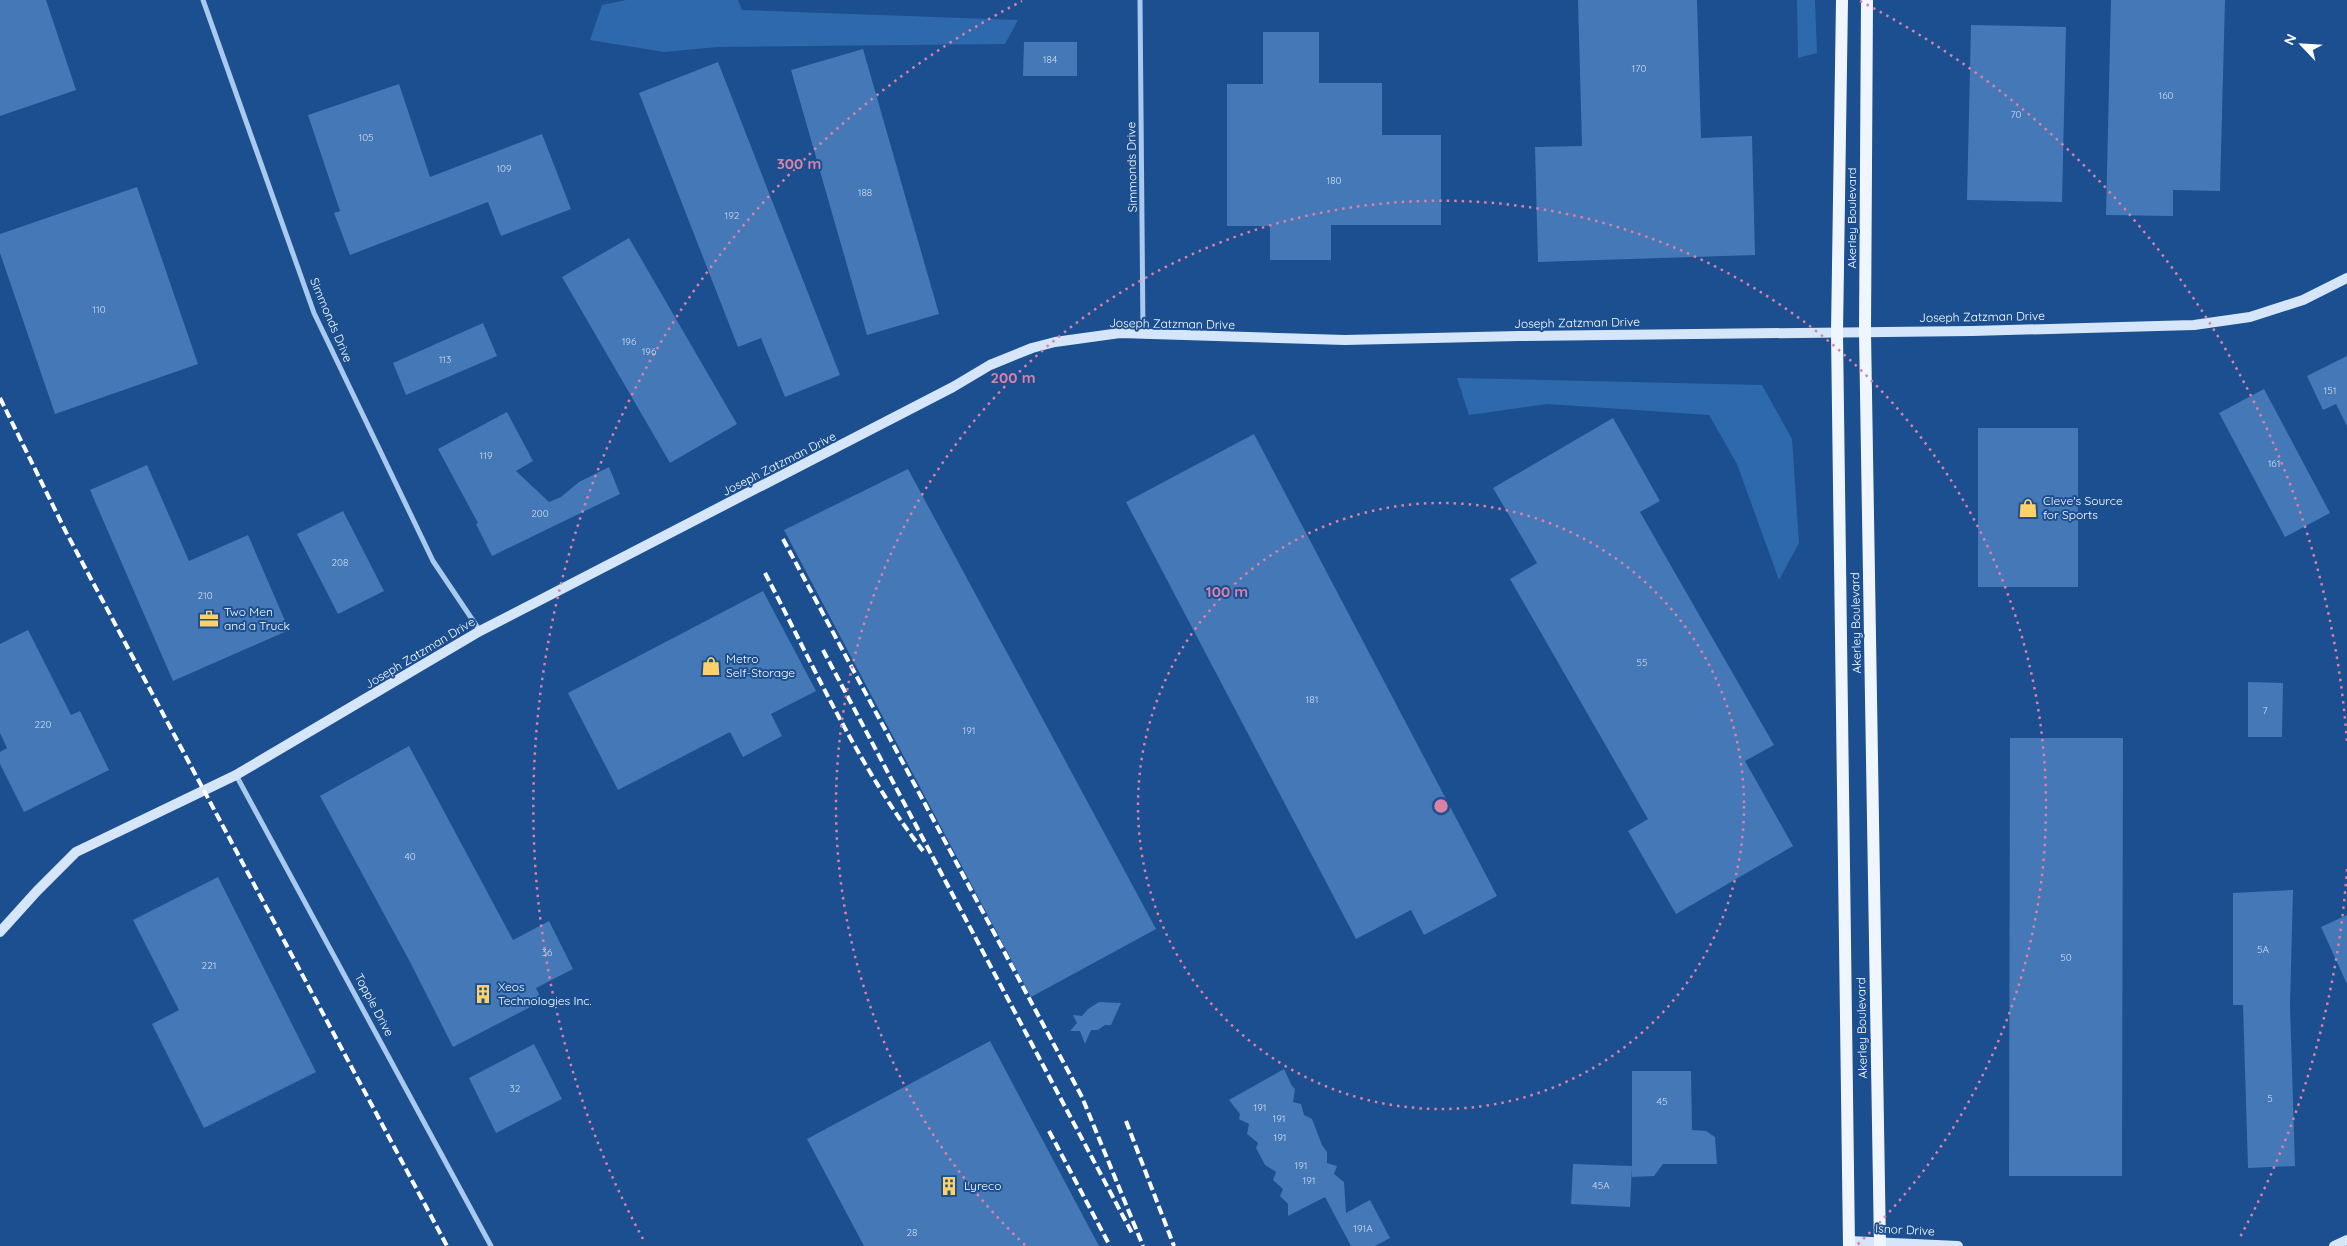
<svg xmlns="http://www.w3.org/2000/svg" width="2347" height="1246" font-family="Quicksand,sans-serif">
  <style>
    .green { fill: #2e69ad }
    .building { fill: #4478b7 }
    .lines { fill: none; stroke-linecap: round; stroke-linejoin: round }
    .street { stroke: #a9c9ee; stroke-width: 5 }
    .secondary { stroke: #d6e6fa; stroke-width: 10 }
    .primary { stroke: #f0f6ff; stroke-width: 12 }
    .rail { stroke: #fff; stroke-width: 4; stroke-dasharray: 9 4; stroke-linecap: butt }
    .ring { fill: none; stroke: #dd80a5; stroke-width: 2.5; stroke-dasharray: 2.5 5 }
    .labels { text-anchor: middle; stroke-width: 4; stroke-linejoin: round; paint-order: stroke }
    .number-label { font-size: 10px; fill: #d0dded }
    .street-label { font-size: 12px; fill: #fff; stroke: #1b4f8f }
    .poi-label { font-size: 12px; fill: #fff; stroke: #1b4f8f; text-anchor: start }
    .centre { fill: #dd80a5; stroke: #1b4f8f; stroke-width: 2.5 }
    .ring-label { font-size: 15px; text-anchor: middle; font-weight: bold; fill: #dd80a5; stroke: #1b4f8f; stroke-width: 4; stroke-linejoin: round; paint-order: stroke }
  </style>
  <rect width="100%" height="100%" fill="#1b4f8f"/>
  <path class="green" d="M626 0H738L742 10 1018 20 1005 44 718 47 664 52 590 40 602 5Z
    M1797 0H1815L1817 53 1798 58Z
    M1457 378 1762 385 1792 439 1799 543 1779 580 1737 464 1709 415 1547 404 1469 415Z"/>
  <path class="building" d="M0 0H46L76 90 0 116Z
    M1578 0H1697L1701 138 1752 136 1755 255 1538 262 1535 147 1582 146Z
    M2111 0H2225L2220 191 2173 190V216L2106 215Z
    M1971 25 2066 27 2062 202 1967 200Z
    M1263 32H1319V83H1382V135H1441V225H1331V260H1270V226H1227V84H1263Z
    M1024 42H1077V76H1023Z
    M863 49 939 314 867 335 791 70Z
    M718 62 840 375 785 397 761 338 738 347 639 93Z
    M399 84 430 177 542 134 571 209 501 236 488 202 350 255 334 213 340 211 308 115Z
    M137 187 198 364 55 414 0 253V234Z
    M629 238 737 424 670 463 562 277Z
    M483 323 497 356 406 395 393 363Z
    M2347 356V426L2336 404 2323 410 2307 376Z
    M2264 389 2330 513 2285 537 2219 413Z
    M507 412 533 461 516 471 549 502 561 497 579 482 609 467 620 494 492 556 476 524 478 523 438 449Z
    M1613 418 1660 501 1640 512 1774 745 1745 761 1793 846 1676 914 1628 831 1648 819 1510 579 1537 563 1493 488Z
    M1978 428H2078V587H1978Z
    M1254 434 1497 896 1424 935 1411 910 1356 939 1126 502Z
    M147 465 189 561 248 535 289 630 173 681 90 490Z
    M908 469 1156 929 1031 997 784 530Z
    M343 511 384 591 338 614 297 534Z
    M763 591 816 691 771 714 782 736 743 757 730 732 618 790 568 693Z
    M28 630 71 715 80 711 109 770 24 812 0 764V752L7 748 0 733V644Z
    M2248 682 2283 683 2282 737H2248Z
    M2010 738H2123L2122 1176H2009Z
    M409 746 513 940 549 921 573 969 536 988 542 1001 453 1047 410 962 320 796Z
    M218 877 316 1072 204 1128 152 1024 179 1010 133 920Z
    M2293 890 2290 1005 2295 1166 2248 1168 2243 1005H2233V893Z
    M2347 915V984L2321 927Z
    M1099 1002 1121 1003 1111 1025H1105L1098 1030H1091L1085 1044 1080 1031H1070L1077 1023 1073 1015 1082 1016 1088 1009Z
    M990 1041 1099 1246H864L807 1139Z
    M534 1044 562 1099 496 1133 469 1078Z
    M1284 1069 1292 1086 1295 1089 1293 1102 1301 1104 1304 1115 1312 1119 1322 1145 1327 1152V1163L1337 1166 1334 1174 1344 1182 1346 1213 1370 1200 1390 1238 1375 1246H1351L1325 1197 1288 1216V1204L1280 1196 1283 1189 1273 1180 1276 1172 1265 1165 1256 1148 1258 1143 1247 1134 1249 1124 1239 1119 1240 1114 1229 1100Z
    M1632 1071H1691L1692 1130 1706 1131 1715 1137 1717 1164H1663L1654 1176 1632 1177Z
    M1573 1164 1632 1166 1630 1207 1571 1204Z"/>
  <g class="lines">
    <path class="street" d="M203 0 314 313 433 561 480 631
      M1140 0 1143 334
      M236 775 491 1246"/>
    <path class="secondary" d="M0 932 37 891 76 852 236 775 480 631 953 387 990 365 1032 348 1055 342 1120 333 1345 340 1519 336 1972 331 2194 325 2250 317 2303 300 2347 278
      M1849 1241 1958 1246
      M2334 1246 2347 1240"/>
    <path class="primary" d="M1842 0 1837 333 1849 1246
      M1867 0 1865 332 1880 1246"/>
    <path class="rail" d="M0 398 66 532 447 1246
      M783 539 1082 1097 1143 1246
      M765 573C814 667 858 766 923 851
      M823 650 1133 1235
      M1126 1121 1174 1246
      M1049 1131 1110 1246"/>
  </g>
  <g class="ring">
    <circle cx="1441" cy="806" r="303"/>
    <path d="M1025 1245A605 605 0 1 1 1857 1245"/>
    <path d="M2347 869A908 908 0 0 1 2239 1239M643 1239A908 908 0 0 1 1022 1M1860 1A908 908 0 0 1 2347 743"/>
  </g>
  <defs>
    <g id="shop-bare" transform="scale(1.5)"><path d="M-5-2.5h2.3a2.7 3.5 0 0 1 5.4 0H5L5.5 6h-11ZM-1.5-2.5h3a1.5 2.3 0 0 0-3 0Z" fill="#ffd166" stroke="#1b4f8f" stroke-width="2.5" paint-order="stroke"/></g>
    <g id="office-bare" transform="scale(1.5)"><path d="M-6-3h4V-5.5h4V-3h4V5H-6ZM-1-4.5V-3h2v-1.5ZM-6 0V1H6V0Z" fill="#ffd166" stroke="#1b4f8f" stroke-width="2.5" paint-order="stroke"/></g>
    <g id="building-bare" transform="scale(1.5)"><path d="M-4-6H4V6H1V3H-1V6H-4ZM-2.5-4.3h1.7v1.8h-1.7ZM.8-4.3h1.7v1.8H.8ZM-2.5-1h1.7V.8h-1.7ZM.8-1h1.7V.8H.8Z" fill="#ffd166" stroke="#1b4f8f" stroke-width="2.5" paint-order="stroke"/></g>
  </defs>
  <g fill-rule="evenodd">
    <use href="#shop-bare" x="2028" y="508"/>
    <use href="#office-bare" x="209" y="619"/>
    <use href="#shop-bare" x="711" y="666"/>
    <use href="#building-bare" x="483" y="994"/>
    <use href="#building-bare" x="949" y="1186"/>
  </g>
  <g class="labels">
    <g class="number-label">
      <text x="1050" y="63">184</text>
      <text x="1639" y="72">170</text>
      <text x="2166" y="99">160</text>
      <text x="2016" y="118">70</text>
      <text x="366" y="141">105</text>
      <text x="504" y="172">109</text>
      <text x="1334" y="184">180</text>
      <text x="865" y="196">188</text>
      <text x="732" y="219">192</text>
      <text x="99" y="313">110</text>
      <text x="629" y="345">196</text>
      <text x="649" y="355">196</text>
      <text x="445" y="363">113</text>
      <text x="2330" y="394">151</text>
      <text x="486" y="459">119</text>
      <text x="2274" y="467">161</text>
      <text x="540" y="517">200</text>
      <text x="340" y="566">208</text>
      <text x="205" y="599">210</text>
      <text x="1642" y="666">55</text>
      <text x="1312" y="703">181</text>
      <text x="2265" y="714">7</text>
      <text x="43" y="728">220</text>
      <text x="969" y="734">191</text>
      <text x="410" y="860">40</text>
      <text x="2263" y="953">5A</text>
      <text x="547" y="956">36</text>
      <text x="2066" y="961">50</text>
      <text x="209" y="969">221</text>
      <text x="515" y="1092">32</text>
      <text x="2270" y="1102">5</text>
      <text x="1662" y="1105">45</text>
      <text x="1260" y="1111">191</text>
      <text x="1279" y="1122">191</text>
      <text x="1280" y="1141">191</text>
      <text x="1301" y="1169">191</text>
      <text x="1309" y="1184">191</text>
      <text x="1601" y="1189">45A</text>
      <text x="1363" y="1232">191A</text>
      <text x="912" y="1236">28</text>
    </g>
    <g class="street-label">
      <text transform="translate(1132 167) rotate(-91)" y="4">Simmonds Drive</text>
      <text transform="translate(1852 218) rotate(-90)" y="4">Akerley Boulevard</text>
      <text transform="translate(1982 317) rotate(-1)" y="4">Joseph Zatzman Drive</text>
      <text transform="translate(331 320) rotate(67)" y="4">Simmonds Drive</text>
      <text transform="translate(1577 323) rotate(-1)" y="4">Joseph Zatzman Drive</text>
      <text transform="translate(1172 324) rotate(1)" y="4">Joseph Zatzman Drive</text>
      <text transform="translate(779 464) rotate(-27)" y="4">Joseph Zatzman Drive</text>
      <text transform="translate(1856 623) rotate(-91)" y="4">Akerley Boulevard</text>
      <text transform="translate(420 653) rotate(-31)" y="4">Joseph Zatzman Drive</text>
      <text transform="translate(374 1005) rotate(62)" y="4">Topple Drive</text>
      <text transform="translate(1862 1028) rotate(-91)" y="4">Akerley Boulevard</text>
      <text transform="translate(1905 1230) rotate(3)" y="4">Isnor Drive</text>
    </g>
    <g class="poi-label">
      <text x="2043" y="505">Cleve's Source<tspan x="2043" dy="14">for Sports</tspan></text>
      <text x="224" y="616">Two Men<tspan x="224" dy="14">and a Truck</tspan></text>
      <text x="726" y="663">Metro<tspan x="726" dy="14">Self-Storage</tspan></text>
      <text x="498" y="991">Xeos<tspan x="498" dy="14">Technologies Inc.</tspan></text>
      <text x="964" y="1190">Lyreco</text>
    </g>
  </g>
  <circle cx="1441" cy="806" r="8" class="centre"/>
  <g class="ring-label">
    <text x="799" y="169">300 m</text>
    <text x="1013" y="383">200 m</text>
    <text x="1227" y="597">100 m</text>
  </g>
  <g transform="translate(2302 45) rotate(295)" stroke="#1b4f8f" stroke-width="4" paint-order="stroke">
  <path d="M0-4L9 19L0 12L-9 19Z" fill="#ffffff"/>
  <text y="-8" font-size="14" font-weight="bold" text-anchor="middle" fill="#ffffff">N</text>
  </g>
</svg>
